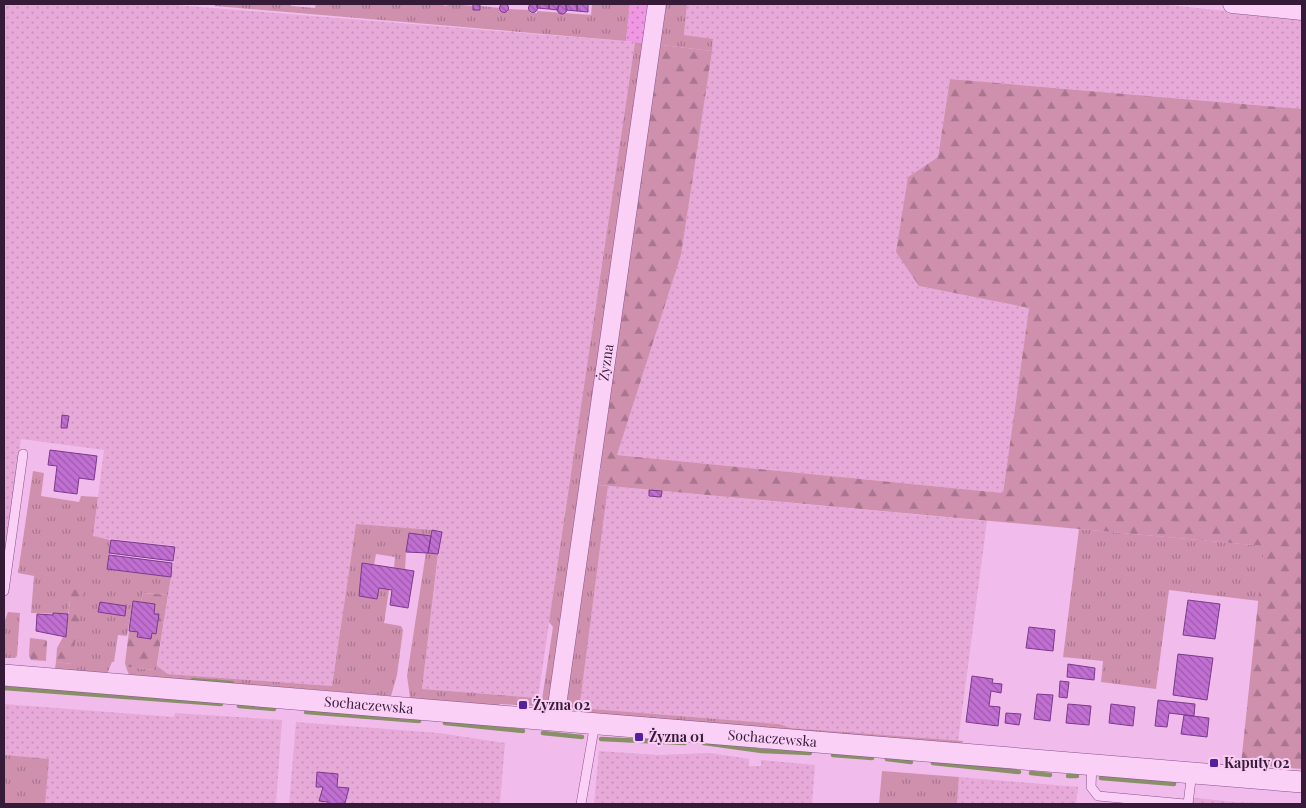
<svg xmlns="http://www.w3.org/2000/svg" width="1306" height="808" font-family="'Playfair Display',serif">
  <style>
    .farmland { fill: url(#farmland-dots) }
    .grass { fill: url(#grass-tufts) }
    .forest { fill: url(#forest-firs) }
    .sand { fill: url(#sand-dots) }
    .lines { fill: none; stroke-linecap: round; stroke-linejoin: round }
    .stream { stroke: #899067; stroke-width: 4.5 }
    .building { fill: url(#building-back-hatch); stroke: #7b398b }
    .service-casing { stroke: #86548a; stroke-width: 10 }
    .minor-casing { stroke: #86548a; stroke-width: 19 }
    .tertiary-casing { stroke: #86548a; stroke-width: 22 }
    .service { stroke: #fbd0f7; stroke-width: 9 }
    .minor { stroke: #fbd0f7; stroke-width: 18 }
    .tertiary { stroke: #fbd0f7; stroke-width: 21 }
    .poi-dot { fill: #52209d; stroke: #f8ccf3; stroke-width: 2 }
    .labels { text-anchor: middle; stroke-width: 4; stroke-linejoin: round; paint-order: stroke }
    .street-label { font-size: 14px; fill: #351b38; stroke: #f8ccf3 }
    .poi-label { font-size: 14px; font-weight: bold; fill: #351b38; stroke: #f8ccf3; text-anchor: start }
  </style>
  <defs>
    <pattern id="farmland-dots" width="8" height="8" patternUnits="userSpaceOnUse" patternTransform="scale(1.25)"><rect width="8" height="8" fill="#e7a9d8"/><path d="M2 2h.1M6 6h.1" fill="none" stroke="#c791ba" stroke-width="1.8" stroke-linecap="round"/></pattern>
    <pattern id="grass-tufts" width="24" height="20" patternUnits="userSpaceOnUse" patternTransform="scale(1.25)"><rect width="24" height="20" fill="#cf90ae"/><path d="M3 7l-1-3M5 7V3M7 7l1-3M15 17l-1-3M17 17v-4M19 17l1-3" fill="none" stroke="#a9758f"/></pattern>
    <pattern id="forest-firs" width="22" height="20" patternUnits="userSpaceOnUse" patternTransform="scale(1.25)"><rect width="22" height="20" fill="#cf90ae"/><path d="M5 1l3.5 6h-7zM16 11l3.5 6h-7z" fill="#a9758f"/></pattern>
    <pattern id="sand-dots" width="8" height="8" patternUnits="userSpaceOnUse" patternTransform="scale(1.25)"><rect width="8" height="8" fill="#ef97e3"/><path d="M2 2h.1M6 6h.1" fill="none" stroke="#c27ab9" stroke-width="1.8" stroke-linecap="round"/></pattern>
    <pattern id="building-back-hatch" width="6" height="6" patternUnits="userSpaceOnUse" patternTransform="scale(1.25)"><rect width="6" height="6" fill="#c16fd2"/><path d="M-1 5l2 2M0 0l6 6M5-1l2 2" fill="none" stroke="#9e5aab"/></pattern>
  </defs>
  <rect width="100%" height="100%" fill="#f1bceb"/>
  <path class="farmland" d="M4 4H163L635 42 538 698 422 689 441 532 356 525 332 686 168 674 157 666 176 546 93 537 104 450 21 439 4 558Z
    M687 4H1159L1302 19V109L950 79 938 157 908 177 919 286 1029 308 1003 493 617 455 681 255 713 40 684 35Z
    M608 486 987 521 958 742 791 728 778 724 591 709 580 702Z
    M4 704 174 717 175 713 282 720 276 804H4Z
    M296 722 439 733 505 743 500 804H289Z
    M599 751 659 755 710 753 749 759V766H761V760L815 765 812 804H594Z
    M959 777 1078 787 1076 804H957Z
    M1189 797 1233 802 1302 804H1188Z"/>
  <path class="grass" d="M215 4H291V6L315 8 316 4H444V6L453 4 473 6V10H480V6L501 8V11L508 12V9L530 10V13H537V11L591 15 592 4H630L626 41 215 6Z
    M661 4H687L684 35 713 39 712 51 654 44Z
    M635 42 643 43 552 700 547 707 541 706 553 627 549 622Z
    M33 471 44 473 41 496 79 502 81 496 98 497 93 536 111 540 107 569 171 577 168 595 143 593 141 602 133 601 127 636 118 635 114 662H112L107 674 55 669 56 662 72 664 70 600 68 614 31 613 34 576 18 573Z
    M598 485 608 486 580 703 592 709 779 724 791 728 964 741 959 745 576 713 568 705 567 699 595 490Z
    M356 524 432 530 431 536 406 552 405 570 394 568 395 557 376 554 374 565 362 563 359 596 377 599 379 588 389 590 384 623 401 626 403 630 397 675 391 696 129 675 126 667 156 670 157 666 168 674 332 686Z
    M1079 529 1265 546 1259 601 1169 590 1156 689 1101 682 1103 661 1063 657Z
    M426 552 438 554 422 689 538 698 537 706 500 704 497 707 413 700 410 697 407 676Z
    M8 612 20 613 17 656 15 658H4V623Z
    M4 755 49 759 45 804H4Z
    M882 771 959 777 957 804H879Z"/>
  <path class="forest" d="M654 44 712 51 681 255 617 455 1003 493 1029 308 919 286 896 252 908 177 938 157 950 79 1302 109V769L1241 764 1264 546 598 485 601 468 595 466Z
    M83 587 72 664 56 662 57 648 63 637H66L70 600 65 595 72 590Z
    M143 593 168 595 156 670 126 667 125 663 129 631 138 632 137 637 150 639 152 633H156L159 614H154L155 604 141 602Z
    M30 638 46 640 47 642 46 661 31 660 29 656Z"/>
  <path class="sand" d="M630 4H648L643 43 626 41Z"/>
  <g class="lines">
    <path class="stream" d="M193 680 232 683
      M4 688 221 704
      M239 706 274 709
      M306 712 419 721
      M445 723 523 731
      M543 733 582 737
      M601 739 685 743
      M704 743 762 751 810 753
      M833 755 872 758
      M887 759 911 762
      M933 763 1019 772
      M1031 773 1050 775
      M1068 776H1077
      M1101 778 1174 784"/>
  </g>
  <path class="building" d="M528.5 8a4.5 4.5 0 1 1 9 0a4.5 4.5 0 1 1-9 0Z
    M499.5 8a4.5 4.5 0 1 1 9 0a4.5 4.5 0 1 1-9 0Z
    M557 9a5 5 0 1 1 10 0a5 5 0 1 1-10 0Z
    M473 4H480V10H473Z
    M537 4H549V9L537 8Z
    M549 4H559L558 10 549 9Z
    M566 4H577V11L566 10Z
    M577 4H588V12L577 11Z
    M62 415 69 416 67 428H61Z
    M50 450 97 456 94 480 79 478 77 494 54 491 57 466 48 465Z
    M649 490 662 491 661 497 649 496Z
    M432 530 442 532 438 554 428 553Z
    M409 533 431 536 428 553 406 552Z
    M111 540 175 547 173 561 109 553Z
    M109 555 172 563 171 577 107 569Z
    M362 563 414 571 408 608 390 605 392 590 379 588 377 599 359 596Z
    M1188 600 1220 604 1215 639 1183 635Z
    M133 601 155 604 154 614H159L156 634 152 633 151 639 137 637 138 632 129 631Z
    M100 602 126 606 125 616 98 612Z
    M53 613 68 614 66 637 36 631 37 614 53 615Z
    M1029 627 1055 630 1053 651 1026 648Z
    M1178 654 1213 658 1207 700 1173 695Z
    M1068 664 1095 668 1094 680 1067 677Z
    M972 676 993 679 992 683 1002 684 1001 693 991 691 989 706 1000 707 998 726 966 722Z
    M1060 681 1069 682 1067 698 1059 697Z
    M1037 694 1053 695 1050 721 1034 719Z
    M1158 700 1195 704 1194 716 1169 713 1167 727 1155 726Z
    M1068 704 1091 706 1089 725 1066 723Z
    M1111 704 1135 707 1133 726 1109 723Z
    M1006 713 1021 714 1019 725 1005 723Z
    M1184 715 1209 718 1207 737 1181 734Z
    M317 772 338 774 337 787 349 788 345 803 328 804V802L319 801 323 787H316Z"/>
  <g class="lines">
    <g class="service-casing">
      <path id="service" d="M4 591 23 454
        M1092 763 1091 787 1098 796 1185 804
        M581 804 595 723
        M1188 804 1192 772"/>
    </g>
    <g class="minor-casing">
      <g id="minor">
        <path d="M1232 4 1302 11"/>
        <path id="s1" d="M555 720 657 4"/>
      </g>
    </g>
    <g class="tertiary-casing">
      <g id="tertiary">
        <path id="s2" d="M4 675 1302 782"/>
      </g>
    </g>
    <use href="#service" class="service"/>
    <use href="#minor" class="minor"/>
    <use href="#tertiary" class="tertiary"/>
  </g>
  <g class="poi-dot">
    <rect x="518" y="700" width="10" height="10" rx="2.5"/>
    <rect x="634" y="732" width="10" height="10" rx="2.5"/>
    <rect x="1209" y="758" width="10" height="10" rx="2.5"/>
  </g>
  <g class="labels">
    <g class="street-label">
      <text dy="5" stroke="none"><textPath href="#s1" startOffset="361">Żyzna</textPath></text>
      <text dy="5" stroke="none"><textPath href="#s2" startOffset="366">Sochaczewska</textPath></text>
      <text dy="5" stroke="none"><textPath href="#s2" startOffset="771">Sochaczewska</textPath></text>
    </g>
    <g class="poi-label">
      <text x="533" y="710">Żyzna 02</text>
      <text x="649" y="742">Żyzna 01</text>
      <text x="1224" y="768">Kaputy 02</text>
    </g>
  </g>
  <rect width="1306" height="808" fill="none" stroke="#351b38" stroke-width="10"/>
</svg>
